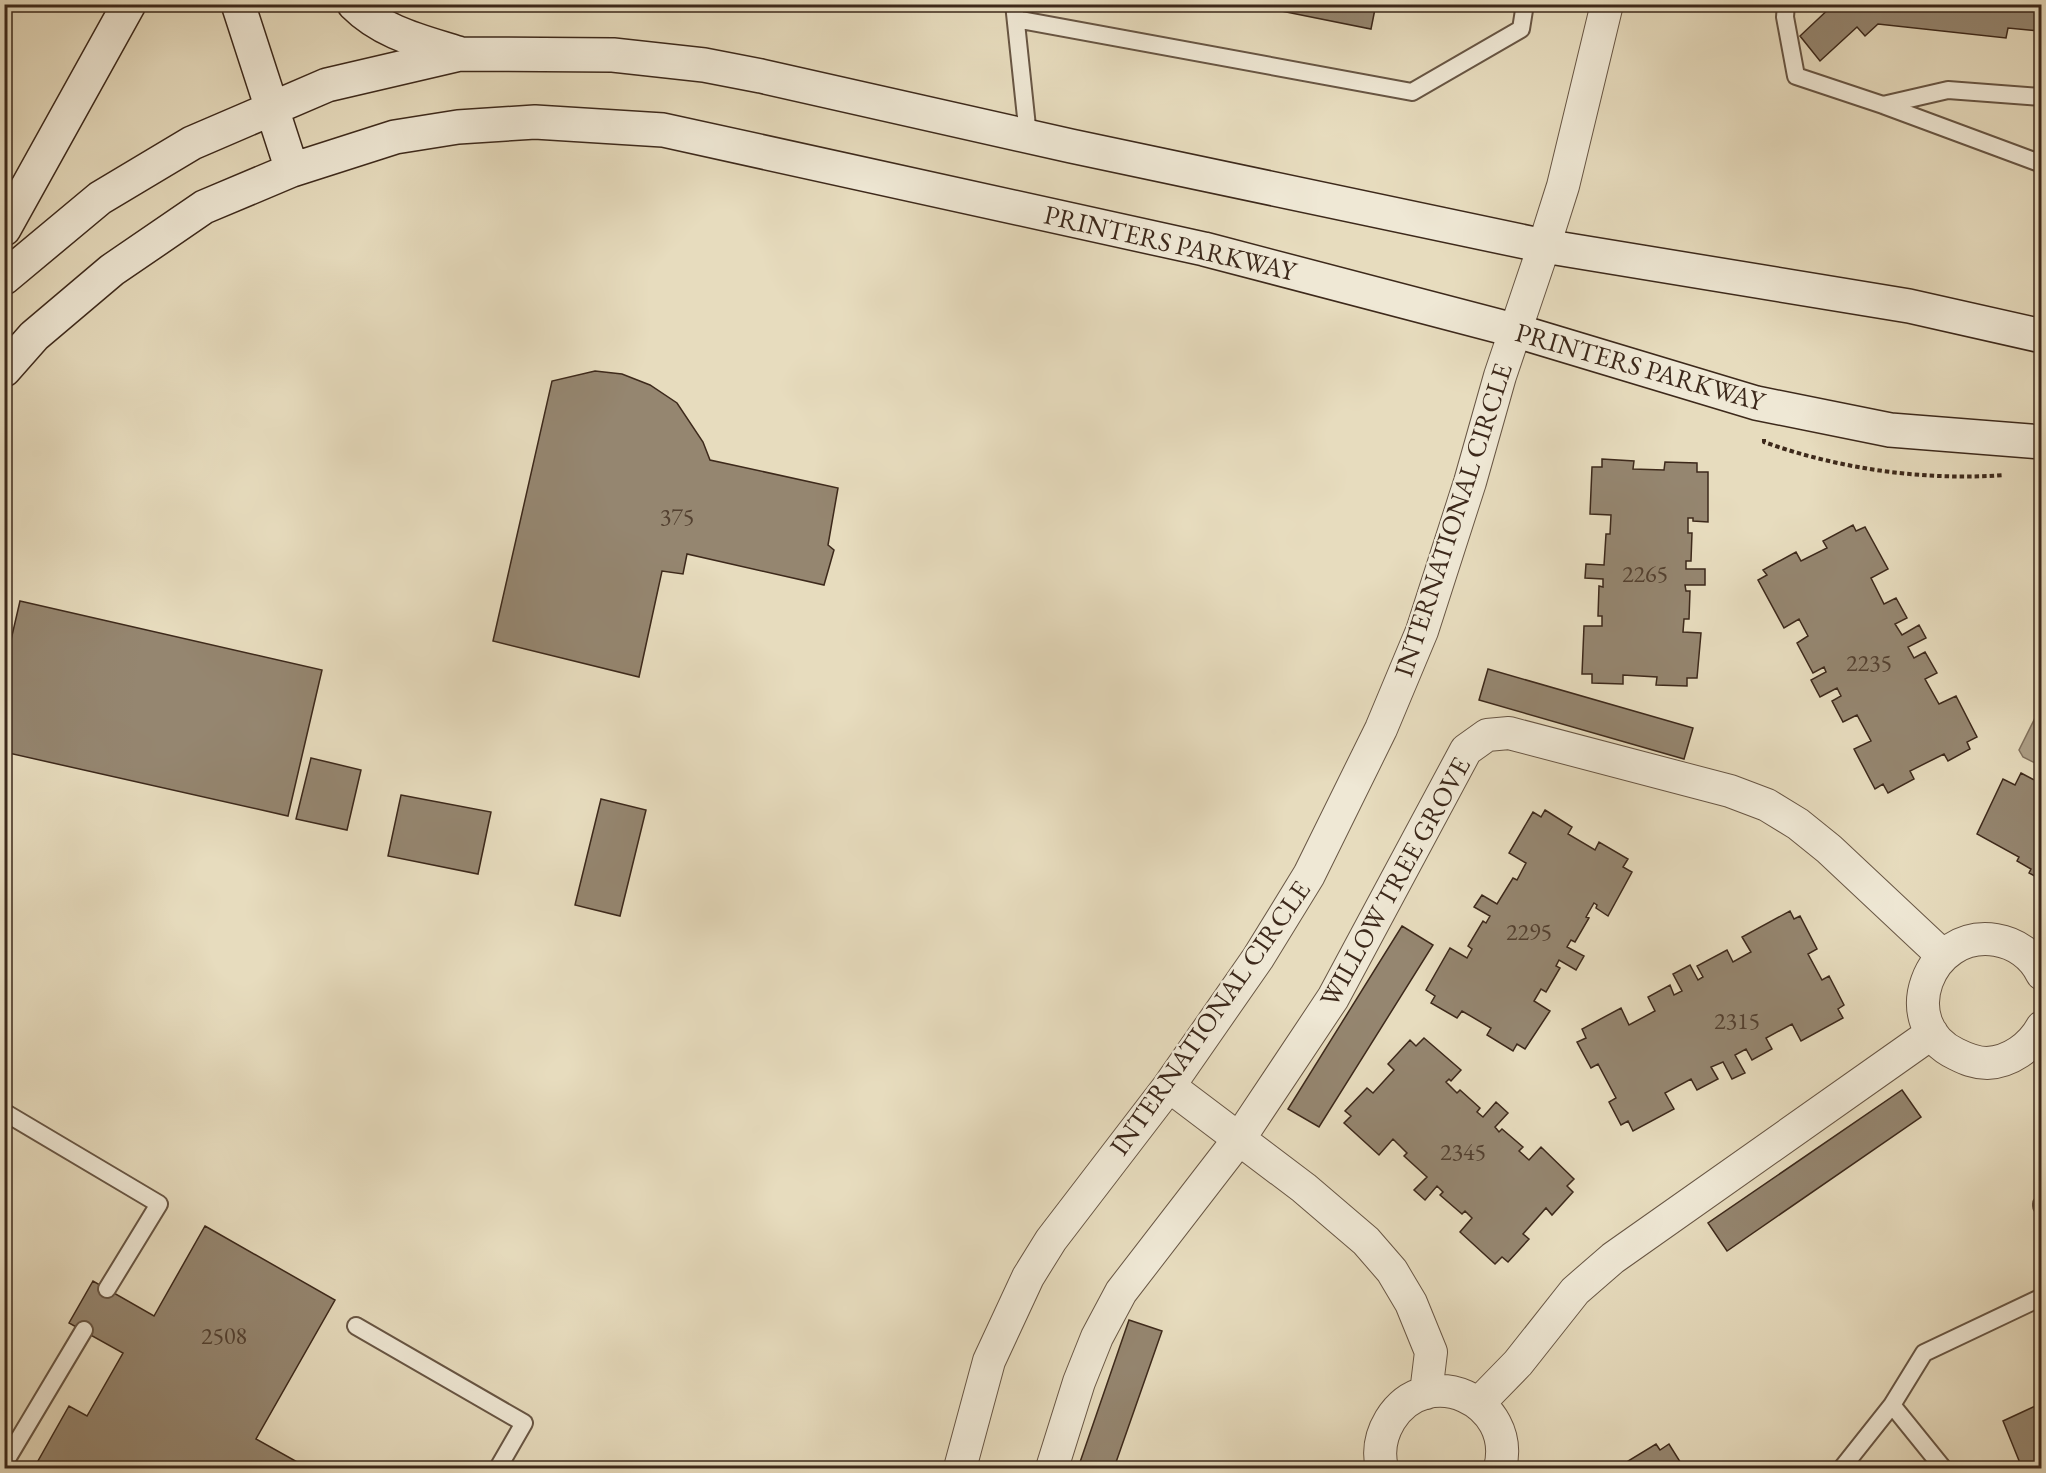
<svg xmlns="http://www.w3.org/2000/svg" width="2046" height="1473" font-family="'EB Garamond',serif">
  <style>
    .water { fill: #ad9f87; stroke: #80705c; stroke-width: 1.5 }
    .building { fill: #958670; stroke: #3d291b; stroke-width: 1.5 }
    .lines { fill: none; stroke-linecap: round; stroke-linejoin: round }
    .lane-casing { stroke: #685644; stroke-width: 20 }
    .street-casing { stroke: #685644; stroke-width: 34 }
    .secondary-casing { stroke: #3d291b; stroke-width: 36 }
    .path { stroke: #3d291b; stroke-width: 4; stroke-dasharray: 4.5 3; stroke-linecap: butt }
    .lane { stroke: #efe8d5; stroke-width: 16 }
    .street { stroke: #efe8d5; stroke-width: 32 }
    .secondary { stroke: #efe8d5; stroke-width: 33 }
    .labels { text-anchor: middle; stroke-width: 5; stroke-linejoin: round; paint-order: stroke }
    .number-label { font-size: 24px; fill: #534030 }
    .street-label { font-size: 27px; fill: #3d291b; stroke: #efe8d5 }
  </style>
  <rect width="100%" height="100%" fill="#e7dcbe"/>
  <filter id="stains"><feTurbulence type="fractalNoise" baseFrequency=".00333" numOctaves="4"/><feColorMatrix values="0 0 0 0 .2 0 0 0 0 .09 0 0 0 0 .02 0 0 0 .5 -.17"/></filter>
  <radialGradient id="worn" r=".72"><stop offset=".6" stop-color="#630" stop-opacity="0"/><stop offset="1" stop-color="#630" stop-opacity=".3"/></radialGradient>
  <path class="water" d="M2041 706V766L2023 757 2019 750Z"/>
  <path class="building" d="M1246 4H1376L1371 29Z
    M1834 4H2042V48H2036L2039 31 2008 28 2006 38 1878 24 1865 36 1857 27 1820 61 1800 36Z
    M595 371 622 374 650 385 677 403 703 442 710 460 838 488 828 545 834 550 824 585 687 554 683 574 662 571 639 677 493 641 552 381Z
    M1602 459 1634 461 1633 469 1664 470 1665 462 1697 463V472H1708V522L1693 521V518H1688V533H1692L1691 561H1686V569H1705V585H1685L1686 591H1690L1689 619H1684L1683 632 1701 633 1697 678H1687V686L1656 685 1657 677 1623 675V684L1592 683V674H1582L1584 626H1602V616H1598L1599 586 1603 587V579L1585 578 1586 564 1604 565 1606 534H1610L1611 515 1590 514 1592 467H1602Z
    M1853 525 1856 531 1865 527 1888 569 1871 578 1884 604 1896 598 1907 618 1895 624 1902 635 1919 625 1926 638 1908 647 1914 658 1925 652 1937 673 1925 679 1939 704 1956 696 1977 737 1967 742 1970 749 1948 761 1944 754 1910 771 1914 779 1888 793 1883 784 1875 789 1854 749 1871 741 1857 715 1843 722 1832 701 1841 696 1837 688 1820 697 1811 680 1826 672 1824 667 1813 673 1797 643 1808 636 1799 619 1784 628 1758 580 1767 575 1763 570 1796 552 1801 561 1827 548 1823 541Z
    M20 601 322 670 288 816 4 752V670Z
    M1488 669 1693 728 1684 759 1479 700Z
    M311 758 361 770 347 830 296 819Z
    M2021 773 2042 784V880L2029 873 2031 869 2017 861 2019 857 1977 834 2003 779 2015 785Z
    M401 795 491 812 478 874 388 856Z
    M601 799 646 810 620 916 575 905Z
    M1545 810 1572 827 1568 834 1595 850 1599 842 1628 859 1623 867 1632 872 1608 916 1596 908 1597 905 1594 903 1586 917 1589 918 1575 942 1571 940 1567 947 1584 956 1576 970 1559 960 1556 966 1560 968 1546 992 1541 989 1534 1001 1550 1011 1525 1049 1517 1044 1513 1051 1487 1035 1491 1028 1462 1011 1457 1018 1431 1003 1435 996 1426 990 1450 948 1467 958 1472 949 1468 946 1483 921 1486 923 1490 916 1474 907 1482 895 1497 904 1513 878 1517 880 1526 863 1509 853 1533 812 1541 817Z
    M1790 911 1794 919 1800 916 1817 949 1808 954 1822 980 1829 976 1844 1005 1838 1009 1843 1018 1801 1041 1792 1024 1766 1038 1772 1049 1752 1060 1746 1049 1735 1055 1745 1073 1732 1079 1723 1062 1711 1067 1718 1079 1697 1090 1691 1079 1665 1093 1674 1109 1633 1131 1628 1121 1621 1125 1609 1102 1616 1098 1598 1064 1591 1068 1577 1042 1586 1038 1582 1029 1621 1008 1629 1025 1655 1011 1648 997 1670 985 1674 995 1682 991 1673 974 1690 965 1698 980 1703 977 1697 966 1727 950 1733 962 1751 952 1742 937Z
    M1402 926 1433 945 1319 1127 1288 1109Z
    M1424 1038 1461 1070 1451 1081 1449 1079 1446 1082 1457 1093 1460 1090 1480 1108 1477 1112 1483 1117 1496 1102 1508 1113 1495 1127 1499 1132 1502 1129 1523 1147 1519 1151 1529 1160 1541 1147 1574 1179 1567 1186 1573 1192 1552 1215 1546 1208 1523 1234 1529 1239 1508 1262 1502 1257 1495 1264 1460 1232 1472 1218 1465 1211 1462 1214 1440 1195 1443 1192 1437 1186 1425 1200 1414 1190 1427 1177 1404 1156 1407 1153 1393 1139 1379 1155 1344 1123 1351 1116 1345 1111 1367 1088 1373 1093 1394 1070 1388 1064 1410 1040 1416 1046Z
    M1902 1090 1921 1117 1727 1251 1708 1223Z
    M205 1226 335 1300 256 1439 308 1468H34L69 1406 87 1416 123 1353 69 1323 93 1281 154 1316Z
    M1129 1320 1162 1331 1114 1468H1078Z
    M2042 1403V1468H2022L2003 1421Z
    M1656 1444 1660 1450 1669 1444 1684 1468H1630L1628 1461Z"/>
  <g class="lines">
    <g class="lane-casing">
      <path id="lane" d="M1014 4 1028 136
        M1786 4 1785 17 1796 76 1883 105 2042 164
        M1016 19 1412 92 1521 29 1525 4
        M1883 105 1948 90 2042 97
        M4 1112 159 1204 107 1289
        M2042 1204V1206
        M356 1326 524 1423 498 1468
        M4 1464 84 1330
        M1842 1468 1892 1405
        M1943 1468 1892 1405 1924 1353 2042 1297"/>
    </g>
    <g class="street-casing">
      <path id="street" d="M2042 974C2033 955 2015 943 1996 940 1928 929 1893 1024 1956 1054 1966 1059 1975 1063 1987 1063 2010 1062 2031 1047 2042 1027
        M1169 1086 1304 1188 1366 1241 1392 1271 1411 1303 1431 1352 1426 1393
        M1479 1403 1518 1363 1575 1291 1613 1258 1932 1033
        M960 1468 989 1361 1028 1277 1051 1240 1169 1086 1258 958 1309 875 1381 729 1422 631 1470 482 1500 376 1544 246 1563 186 1607 4
        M1052 1468 1079 1382 1097 1337 1121 1292 1239 1139 1333 998 1466 750 1487 735 1509 733 1730 791 1767 805 1798 824 1829 849 1942 955
        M1382 1468C1378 1452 1381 1435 1390 1420 1427 1360 1517 1401 1500 1468"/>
    </g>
    <g class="secondary-casing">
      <path id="secondary" d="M238 4 292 170
        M354 4C383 33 420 41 458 53
        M4 229 129 4
        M4 278 100 198 192 143 327 85 460 54 613 55 704 65 761 76 1071 146 1544 246 1909 306 2042 336
        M4 370 34 336 112 270 204 207 292 170 395 137 458 127 535 122 663 130 1204 249 1517 331 1756 403 1890 430 2042 442"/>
    </g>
    <path class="path" d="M1764 439V442C1839 469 1925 481 2004 475"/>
    <use href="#lane" class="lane"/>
    <use href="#street" class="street"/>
    <use href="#secondary" class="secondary"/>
  </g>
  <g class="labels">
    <g class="number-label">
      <text x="677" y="525">375</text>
      <text x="1645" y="582">2265</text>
      <text x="1869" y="671">2235</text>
      <text x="1529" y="940">2295</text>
      <text x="1737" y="1029">2315</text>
      <text x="1463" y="1160">2345</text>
      <text x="224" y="1344">2508</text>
    </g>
    <g class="street-label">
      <text transform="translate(1170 243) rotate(13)" y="9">PRINTERS PARKWAY</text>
      <text transform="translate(1640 367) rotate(16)" y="9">PRINTERS PARKWAY</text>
      <text transform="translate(1453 520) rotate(-72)" y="9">INTERNATIONAL CIRCLE</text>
      <text transform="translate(1395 882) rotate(-61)" y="9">WILLOW TREE GROVE</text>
      <text transform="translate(1210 1018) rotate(-55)" y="9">INTERNATIONAL CIRCLE</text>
    </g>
  </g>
  <rect width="2046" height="1473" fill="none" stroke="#e7dcbe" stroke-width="24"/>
  <rect x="6" y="6" width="2034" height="1461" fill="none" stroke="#3d291b" stroke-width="3"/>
  <rect x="12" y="12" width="2022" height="1449" fill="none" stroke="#3d291b" stroke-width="1.5"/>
  <rect width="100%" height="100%" filter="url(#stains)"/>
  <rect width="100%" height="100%" fill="url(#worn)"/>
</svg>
